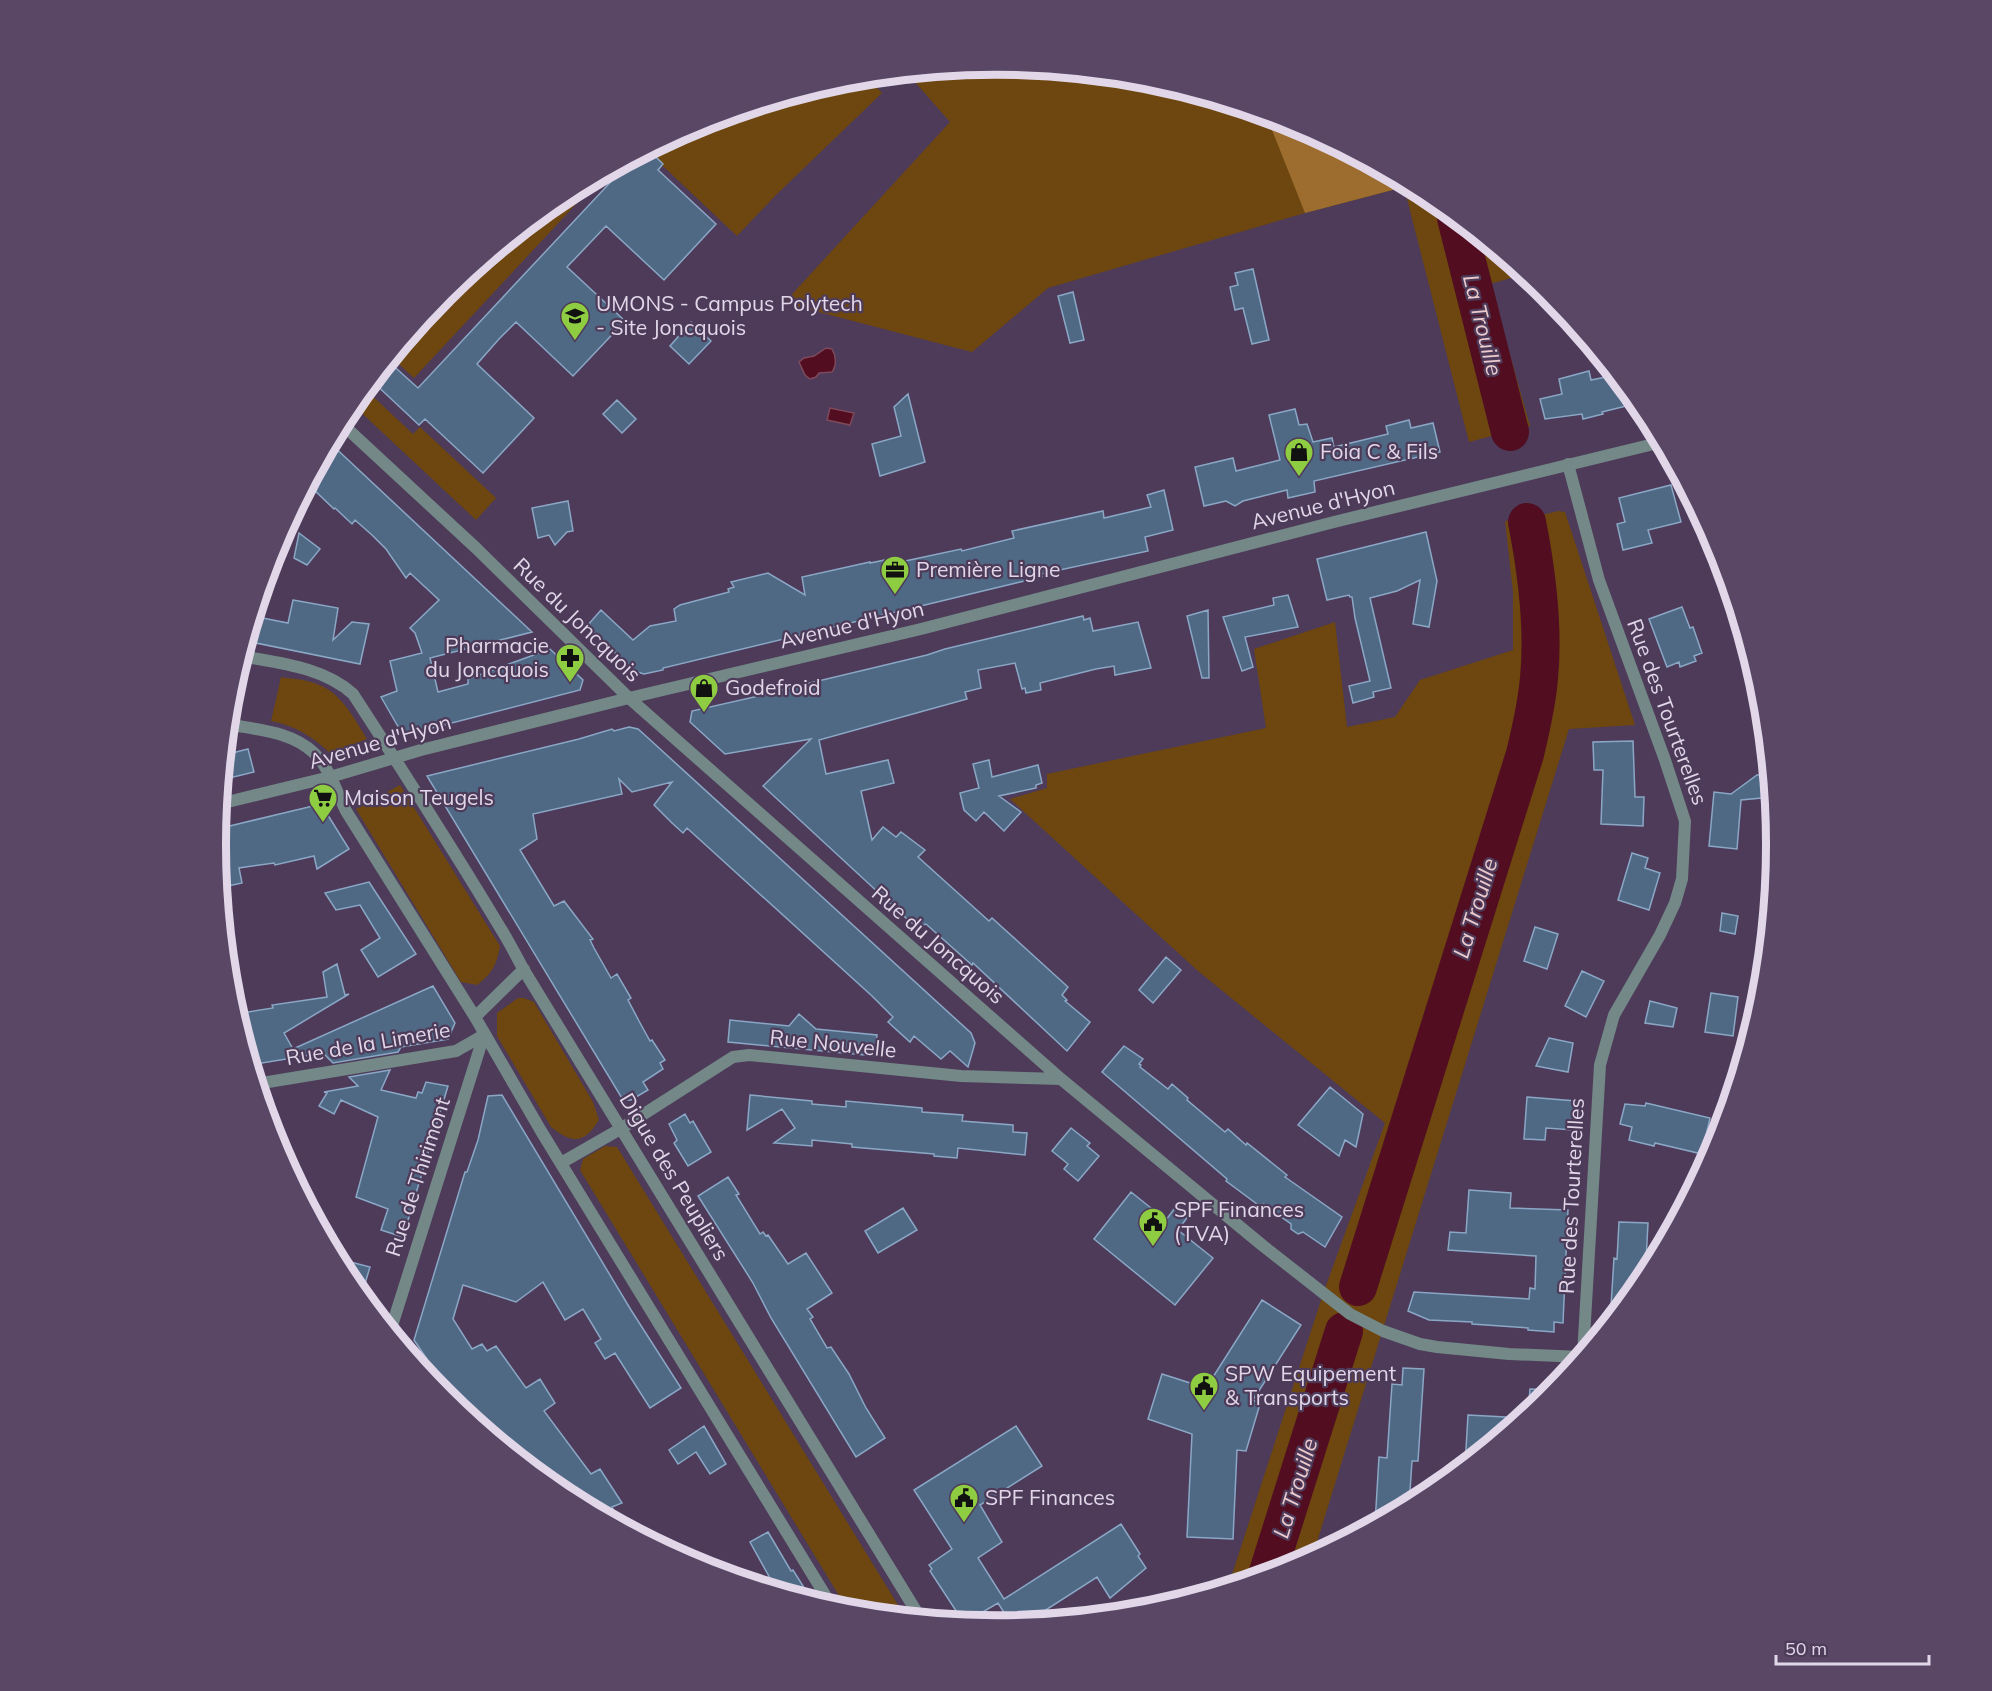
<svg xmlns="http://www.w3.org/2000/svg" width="1992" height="1691" font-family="Mulish,sans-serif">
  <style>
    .green { fill: #6d470f }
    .forest { fill: #9c6d2e }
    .water { fill: #520e20; stroke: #7d4a5c; stroke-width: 1.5 }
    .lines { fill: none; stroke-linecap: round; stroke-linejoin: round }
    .river { stroke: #520e20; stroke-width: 38 }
    .building { fill: #4f6985; stroke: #8ba7c6; stroke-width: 1.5 }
    .minor { stroke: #738887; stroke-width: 12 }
    .tertiary { stroke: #738887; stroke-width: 12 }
    .labels { text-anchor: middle; stroke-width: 4.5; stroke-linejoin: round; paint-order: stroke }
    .poi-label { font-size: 21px; fill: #e1d7e9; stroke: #4d3b59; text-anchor: start }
    .street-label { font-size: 21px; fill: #e1d7e9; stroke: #4d3b59 }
    .water-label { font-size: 22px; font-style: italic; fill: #eccacd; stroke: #4d3b59 }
    .rim { fill: none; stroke: #e1d7e9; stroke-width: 8 }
  </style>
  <rect width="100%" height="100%" fill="#4d3b59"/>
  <path class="green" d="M996 65 1149 80 1295 124 1430 196 1525 274 1490 284 1530 426 1469 442 1404 187 1305 213 1048 288 972 352 784 303 950 122 907 73Z
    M867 77 882 93 776 195 737 236 647 151 697 124 844 79Z
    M604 174 414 378 391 357 444 293 562 196Z
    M365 389 413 434 420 427 496 498 476 520 352 404Z
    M1558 511 1565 512 1635 725 1569 729 1312 1558 1295 1567 1228 1587 1323 1294 1385 1123 1198 971 1010 799 1047 788V774L1266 728 1254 649 1335 622 1347 727 1395 717 1420 680 1513 650V592L1505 521H1518Z
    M281 677C292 679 303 679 314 683 341 691 353 717 367 739L330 753C312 736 295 726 271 721Z
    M400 785 500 946C497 964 492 974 477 985L461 982 356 809Z
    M518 998H524L534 1002 593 1102 599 1120C584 1144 573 1144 551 1127L497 1036V1013Z
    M605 1146 617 1147 906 1618 849 1612 580 1170 583 1159Z"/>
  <path class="forest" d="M1266 115 1295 124 1403 182 1404 187 1305 213Z"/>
  <path class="water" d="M826 348 832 349C836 356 837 365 832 372L819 373 816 377 810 379 805 375 799 362 804 358 814 356Z
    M830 408 854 413 850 425 827 420Z"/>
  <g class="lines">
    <path class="river" d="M1456 218 1510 432
      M1358 1287 1525 754C1531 729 1537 703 1539 678 1544 626 1537 573 1527 522
      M1267 1575 1344 1331"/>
  </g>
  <path class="building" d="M649 150 663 164 658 170 716 224 664 280 606 226 567 267 625 321 573 376 516 322 499 339 477 364 534 418 483 473 425 419 419 425 372 381 388 361 418 388 633 158Z
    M1253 269 1269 340 1252 344 1243 308 1235 310 1230 287 1238 285 1235 273Z
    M1073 292 1084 340 1070 343 1058 296Z
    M691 322 711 341 689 364 670 346Z
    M1589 371 1591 380 1615 375 1638 403 1602 412 1603 414 1583 419 1582 414 1545 419 1540 399 1562 394 1559 379Z
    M908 394 925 462 880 476 872 444 901 436 894 407Z
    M617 400 636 419 622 433 603 414Z
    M1295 409 1299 425 1307 424 1313 442 1332 438 1334 447 1388 434 1386 426 1409 420 1411 428 1433 423 1440 452 1314 481 1315 492 1288 498 1287 490 1243 501 1235 506 1226 501 1204 506 1195 467 1233 458 1236 471 1280 460 1269 415Z
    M330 443 532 632 430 658 438 692 468 684V679L550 649 583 680 580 690 409 734 400 730 381 697 397 691 390 661 422 653 415 633 410 628 439 600 410 573 406 578 386 549 372 535 355 520 352 524 335 508 334 509 308 484Z
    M1671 485 1681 522 1648 530 1652 543 1623 550 1617 524 1625 522 1619 498Z
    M1164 490 1173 530 1145 537 1148 551 1041 574 1042 577 1016 583 663 668V670L644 674 634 671 587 626 601 610 633 640 650 626 676 621 674 609 680 605 729 592 728 589 734 587 731 582 768 573 805 595 802 577 870 562V563L890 559 891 564 961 549 962 551 1014 538 1012 531 1103 511 1104 518 1151 507 1147 495Z
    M568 501 573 531 567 532 555 545 549 535 538 538 532 508Z
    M1426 532 1437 581 1429 627 1413 624 1420 580 1397 591 1370 598 1391 688 1373 692 1374 697 1353 703 1349 686 1370 681 1355 618 1352 597H1350L1349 595 1327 600 1317 559Z
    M299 533 320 549 307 565 294 558Z
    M1288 595 1298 627 1245 637 1253 667 1242 671 1223 617 1274 605 1273 598Z
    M293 600 338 608 333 640 352 622 369 624 360 664 246 641 253 616 288 623Z
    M1682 607 1690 628 1693 627 1702 653 1694 656 1696 661 1680 667 1679 662 1667 667 1649 619Z
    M1208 610 1209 678H1202L1187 616Z
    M1083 616 1084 620 1090 618 1093 631 1138 622 1151 668 1115 675 1114 666 1096 669 1040 683 1041 690 1026 693 1025 688 1022 689 1015 663 978 670 981 688 965 692 967 699 819 740 826 774 888 760 894 783 861 791 872 840 883 827 896 837 901 832 925 850 918 857 989 921 992 918 1068 987 1062 995 1067 1000 1065 1001 1090 1022 1067 1051 973 963 972 965 926 924 917 927 907 919 763 786 811 739 725 754 690 722 692 711 772 693V692L927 655 945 649Z
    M629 727 638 729 647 737 971 1033 975 1043 968 1067 950 1051 941 1059 914 1036 910 1042 888 1022 893 1017 872 996 687 828 683 833 672 823 654 805 672 782 632 792 619 779 622 794 533 814 537 839 520 850 554 906 564 901 593 939 590 940 594 948 611 978 617 974 631 998 628 1000 639 1021 650 1041 652 1040 665 1060 660 1063 663 1069 643 1082 648 1090 631 1100H623L427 776 579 739 612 729 614 731Z
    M1633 741 1635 797H1644L1643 826 1601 824 1603 770H1594L1593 742Z
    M248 749 254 772 221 780 224 755Z
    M989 760 992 777 1038 765 1042 783 1036 785V788L999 796 1021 812 1004 831 984 812 976 821 964 810 960 793 979 788 973 764Z
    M1770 774 1772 797 1741 800 1737 849 1709 846 1714 792 1731 794 1757 775Z
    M321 804 349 849 317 869 314 856 275 865 274 863 239 868 242 883 219 888 215 845 217 829Z
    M1632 853 1648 858 1645 868 1660 873 1649 910 1618 900Z
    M369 882 416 954 378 977 361 950 380 938 360 905 336 910 325 893Z
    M1722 913 1738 916 1735 934 1720 931Z
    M1535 927 1558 934 1547 969 1524 961Z
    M1166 957 1181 970 1153 1003 1139 990Z
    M337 964 345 995 349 994 284 1033 293 1049 433 986 455 1023 448 1039 401 1047 398 1052 333 1063 323 1053 250 1065 235 1014 273 1008 272 1005 327 997 323 972Z
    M1582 971 1604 981 1586 1017 1565 1006Z
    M1711 993 1738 997 1733 1036 1705 1032Z
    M1650 1001 1677 1008 1673 1027 1645 1023Z
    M799 1014 816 1029 877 1035 875 1056 728 1042 730 1020 789 1026Z
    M1549 1038 1573 1043 1568 1072 1536 1066Z
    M1124 1046 1143 1059 1139 1064 1141 1065 1140 1067 1168 1089 1172 1084 1188 1098 1187 1100 1225 1132 1228 1129 1246 1145 1247 1143 1287 1175 1285 1177 1342 1217 1325 1247 1303 1232 1298 1234 1291 1229V1224L1263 1204 1261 1207 1226 1181 1227 1179 1102 1072Z
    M390 1070 381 1090 416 1098 418 1092 422 1093 426 1082 448 1086 403 1237 381 1230 388 1209 356 1197 378 1117 341 1100 334 1114 319 1106 327 1093 324 1092 358 1086 349 1077Z
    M1330 1087 1363 1114 1356 1147 1345 1140 1339 1156 1298 1125Z
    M502 1095 631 1310 681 1388 650 1408 615 1353 605 1359 595 1343 601 1339 583 1309 565 1320 543 1282 516 1302 463 1285 453 1319 472 1349 482 1344 487 1351 496 1346 526 1388 540 1379 555 1403 544 1411 591 1474 600 1469 622 1503 612 1507 622 1527 562 1494 509 1451 463 1399 422 1362 427 1359 414 1340 465 1172H467L478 1140 488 1096Z
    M750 1095 812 1101V1104L846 1107V1101L922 1108V1112L963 1115 962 1121 1013 1125V1132L1027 1133 1025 1155 958 1148 957 1158 934 1156V1154L852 1147V1144L812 1140V1146L774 1143 795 1128 782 1109 747 1130Z
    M1527 1097 1576 1101 1574 1130 1546 1128 1545 1140 1524 1139Z
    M1646 1103 1710 1118 1702 1154 1655 1143 1654 1146 1629 1140 1632 1127 1620 1124 1625 1104 1645 1106Z
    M685 1114 690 1123 693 1121 711 1152 688 1166 674 1143 677 1140 669 1124Z
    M1071 1128 1090 1143 1087 1146 1099 1156 1078 1181 1064 1169 1068 1164 1052 1151Z
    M728 1177 739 1194 736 1195 760 1234 763 1232 766 1236 768 1235 788 1264 806 1253 832 1293 807 1309 813 1317 810 1319 827 1348 831 1347 849 1374 866 1408 885 1438 856 1457 771 1318 753 1283 698 1196Z
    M1469 1190 1511 1193 1510 1208 1568 1210 1563 1323 1554 1322V1332L1528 1330V1328L1472 1324V1322L1429 1320 1408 1311 1414 1292 1529 1299 1530 1288 1535 1289 1536 1256 1448 1250 1450 1232 1466 1233Z
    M1131 1192 1166 1220 1177 1205 1189 1215 1178 1230 1213 1258 1175 1305 1094 1239Z
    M903 1208 917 1230 878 1253 865 1231Z
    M1619 1222 1648 1223 1645 1280 1610 1322 1614 1258 1617 1259Z
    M335 1258 370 1267 361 1297 346 1279Z
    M1262 1300 1301 1325 1253 1400 1260 1404 1246 1451 1237 1450 1233 1539 1187 1537 1192 1434 1148 1419 1162 1374 1206 1388Z
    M1403 1368 1424 1369 1418 1461H1412L1409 1506 1375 1524 1379 1457 1387 1458 1392 1384 1402 1385Z
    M1530 1389 1554 1390 1528 1414Z
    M1468 1415 1523 1418 1465 1466Z
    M704 1426 726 1464 710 1474 696 1452 678 1464 669 1450Z
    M1016 1426 1042 1466 980 1505 1002 1542 978 1558 1004 1599 1121 1524 1140 1554 1138 1556 1146 1568 1110 1598 1097 1577 1024 1624 1012 1625 998 1603 964 1623 930 1571 932 1569 929 1565 952 1549 914 1490Z
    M768 1532 791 1571 793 1570 813 1602 760 1586 771 1580 750 1542Z"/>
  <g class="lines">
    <path class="minor" d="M341 423 476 548 629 698 1061 1079 1262 1245 1350 1314 1383 1331 1420 1344 1437 1347 1509 1354 1582 1357
      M1568 464 1599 580 1665 760 1685 821 1682 879 1675 903 1660 935 1614 1015 1600 1065 1583 1355
      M241 656C279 663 323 667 353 694 403 771 453 849 501 929 510 943 517 958 525 972 656 1188 790 1403 921 1619
      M227 724C257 730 291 731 314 753 329 767 337 793 346 811L475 1017 541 1131 833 1608
      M475 1017 524 969
      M256 1084 456 1051 484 1035
      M561 1163 622 1128 733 1057 749 1055 961 1076 1061 1079
      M390 1332 484 1035"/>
    <path class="tertiary" d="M219 804 330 777 421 750 629 698 921 629 1334 522 1662 442"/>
  </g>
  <defs>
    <g id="university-pin" transform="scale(1.5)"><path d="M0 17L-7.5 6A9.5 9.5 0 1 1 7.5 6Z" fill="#8ecd42" stroke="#4d3b59"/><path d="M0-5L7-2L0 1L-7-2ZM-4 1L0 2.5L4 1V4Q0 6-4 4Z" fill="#111"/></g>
    <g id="shop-pin" transform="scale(1.5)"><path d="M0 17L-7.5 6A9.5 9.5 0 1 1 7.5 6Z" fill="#8ecd42" stroke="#4d3b59"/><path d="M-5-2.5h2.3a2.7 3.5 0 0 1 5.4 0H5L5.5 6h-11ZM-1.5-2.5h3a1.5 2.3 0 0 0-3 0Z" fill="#111"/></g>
    <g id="office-pin" transform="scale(1.5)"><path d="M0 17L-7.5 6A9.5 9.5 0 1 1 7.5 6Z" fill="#8ecd42" stroke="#4d3b59"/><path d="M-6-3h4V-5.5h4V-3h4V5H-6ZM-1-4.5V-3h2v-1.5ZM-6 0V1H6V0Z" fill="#111"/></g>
    <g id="pharmacy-pin" transform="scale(1.5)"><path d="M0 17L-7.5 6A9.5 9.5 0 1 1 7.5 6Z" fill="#8ecd42" stroke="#4d3b59"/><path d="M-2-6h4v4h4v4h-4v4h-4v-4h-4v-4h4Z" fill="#111"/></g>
    <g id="supermarket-pin" transform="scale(1.5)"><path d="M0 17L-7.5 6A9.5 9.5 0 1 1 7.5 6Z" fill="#8ecd42" stroke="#4d3b59"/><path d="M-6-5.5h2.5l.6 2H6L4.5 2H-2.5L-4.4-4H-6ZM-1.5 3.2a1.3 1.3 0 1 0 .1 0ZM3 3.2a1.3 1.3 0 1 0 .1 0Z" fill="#111"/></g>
    <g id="civic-pin" transform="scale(1.5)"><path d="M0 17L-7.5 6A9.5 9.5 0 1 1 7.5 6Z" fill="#8ecd42" stroke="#4d3b59"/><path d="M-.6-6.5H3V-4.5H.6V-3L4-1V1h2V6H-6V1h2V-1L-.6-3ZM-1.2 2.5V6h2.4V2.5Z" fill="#111"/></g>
  </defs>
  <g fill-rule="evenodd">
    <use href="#university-pin" x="575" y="316"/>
    <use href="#shop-pin" x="1299" y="452"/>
    <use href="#office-pin" x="895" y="570"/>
    <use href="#pharmacy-pin" x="570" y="658"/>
    <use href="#shop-pin" x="704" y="688"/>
    <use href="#supermarket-pin" x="323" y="798"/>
    <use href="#civic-pin" x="1153" y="1222"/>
    <use href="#civic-pin" x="1204" y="1386"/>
    <use href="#civic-pin" x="964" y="1498"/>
  </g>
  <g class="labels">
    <g class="poi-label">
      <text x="596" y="311">UMONS - Campus Polytech<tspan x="596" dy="24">- Site Joncquois</tspan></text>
      <text x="1320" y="459">Foia C &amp; Fils</text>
      <text x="916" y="577">Première Ligne</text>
      <text x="549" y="653" text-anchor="end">Pharmacie<tspan x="549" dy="24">du Joncquois</tspan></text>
      <text x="725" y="695">Godefroid</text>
      <text x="344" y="805">Maison Teugels</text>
      <text x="1174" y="1217">SPF Finances<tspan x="1174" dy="24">(TVA)</tspan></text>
      <text x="1225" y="1381">SPW Equipement<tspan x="1225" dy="24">&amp; Transports</tspan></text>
      <text x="985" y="1505">SPF Finances</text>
    </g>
    <g class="street-label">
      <text transform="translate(1323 505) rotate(-14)" y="7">Avenue d'Hyon</text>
      <text transform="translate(577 620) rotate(44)" y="7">Rue du Joncquois</text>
      <text transform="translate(852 625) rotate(-13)" y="7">Avenue d'Hyon</text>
      <text transform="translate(1667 712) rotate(70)" y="7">Rue des Tourterelles</text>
      <text transform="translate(380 742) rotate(-16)" y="7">Avenue d'Hyon</text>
      <text transform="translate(938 945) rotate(41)" y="7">Rue du Joncquois</text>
      <text transform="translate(368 1044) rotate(-10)" y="7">Rue de la Limerie</text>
      <text transform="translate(833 1044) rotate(6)" y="7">Rue Nouvelle</text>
      <text transform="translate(418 1177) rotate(-72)" y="7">Rue de Thirimont</text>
      <text transform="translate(674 1177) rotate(59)" y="7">Digue des Peupliers</text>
      <text transform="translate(1572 1196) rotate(-87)" y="7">Rue des Tourterelles</text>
    </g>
    <g class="water-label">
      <text transform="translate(1483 325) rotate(76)" y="8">La Trouille</text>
      <text transform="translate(1475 908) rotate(-73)" y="8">La Trouille</text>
      <text transform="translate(1295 1488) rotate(-73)" y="8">La Trouille</text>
    </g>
  </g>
  <path d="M0 0H1992V1691H0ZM226 845a770 770 0 1 1 1540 0a770 770 0 1 1-1540 0Z" fill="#594765" fill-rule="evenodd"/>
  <path class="rim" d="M226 845a770 770 0 1 1 1540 0a770 770 0 1 1-1540 0Z"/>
  <path d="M1776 1655v9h153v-9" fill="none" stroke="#e1d7e9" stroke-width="3"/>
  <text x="1785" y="1655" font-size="18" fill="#e1d7e9" stroke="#4d3b59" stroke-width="4.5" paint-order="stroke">50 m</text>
</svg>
